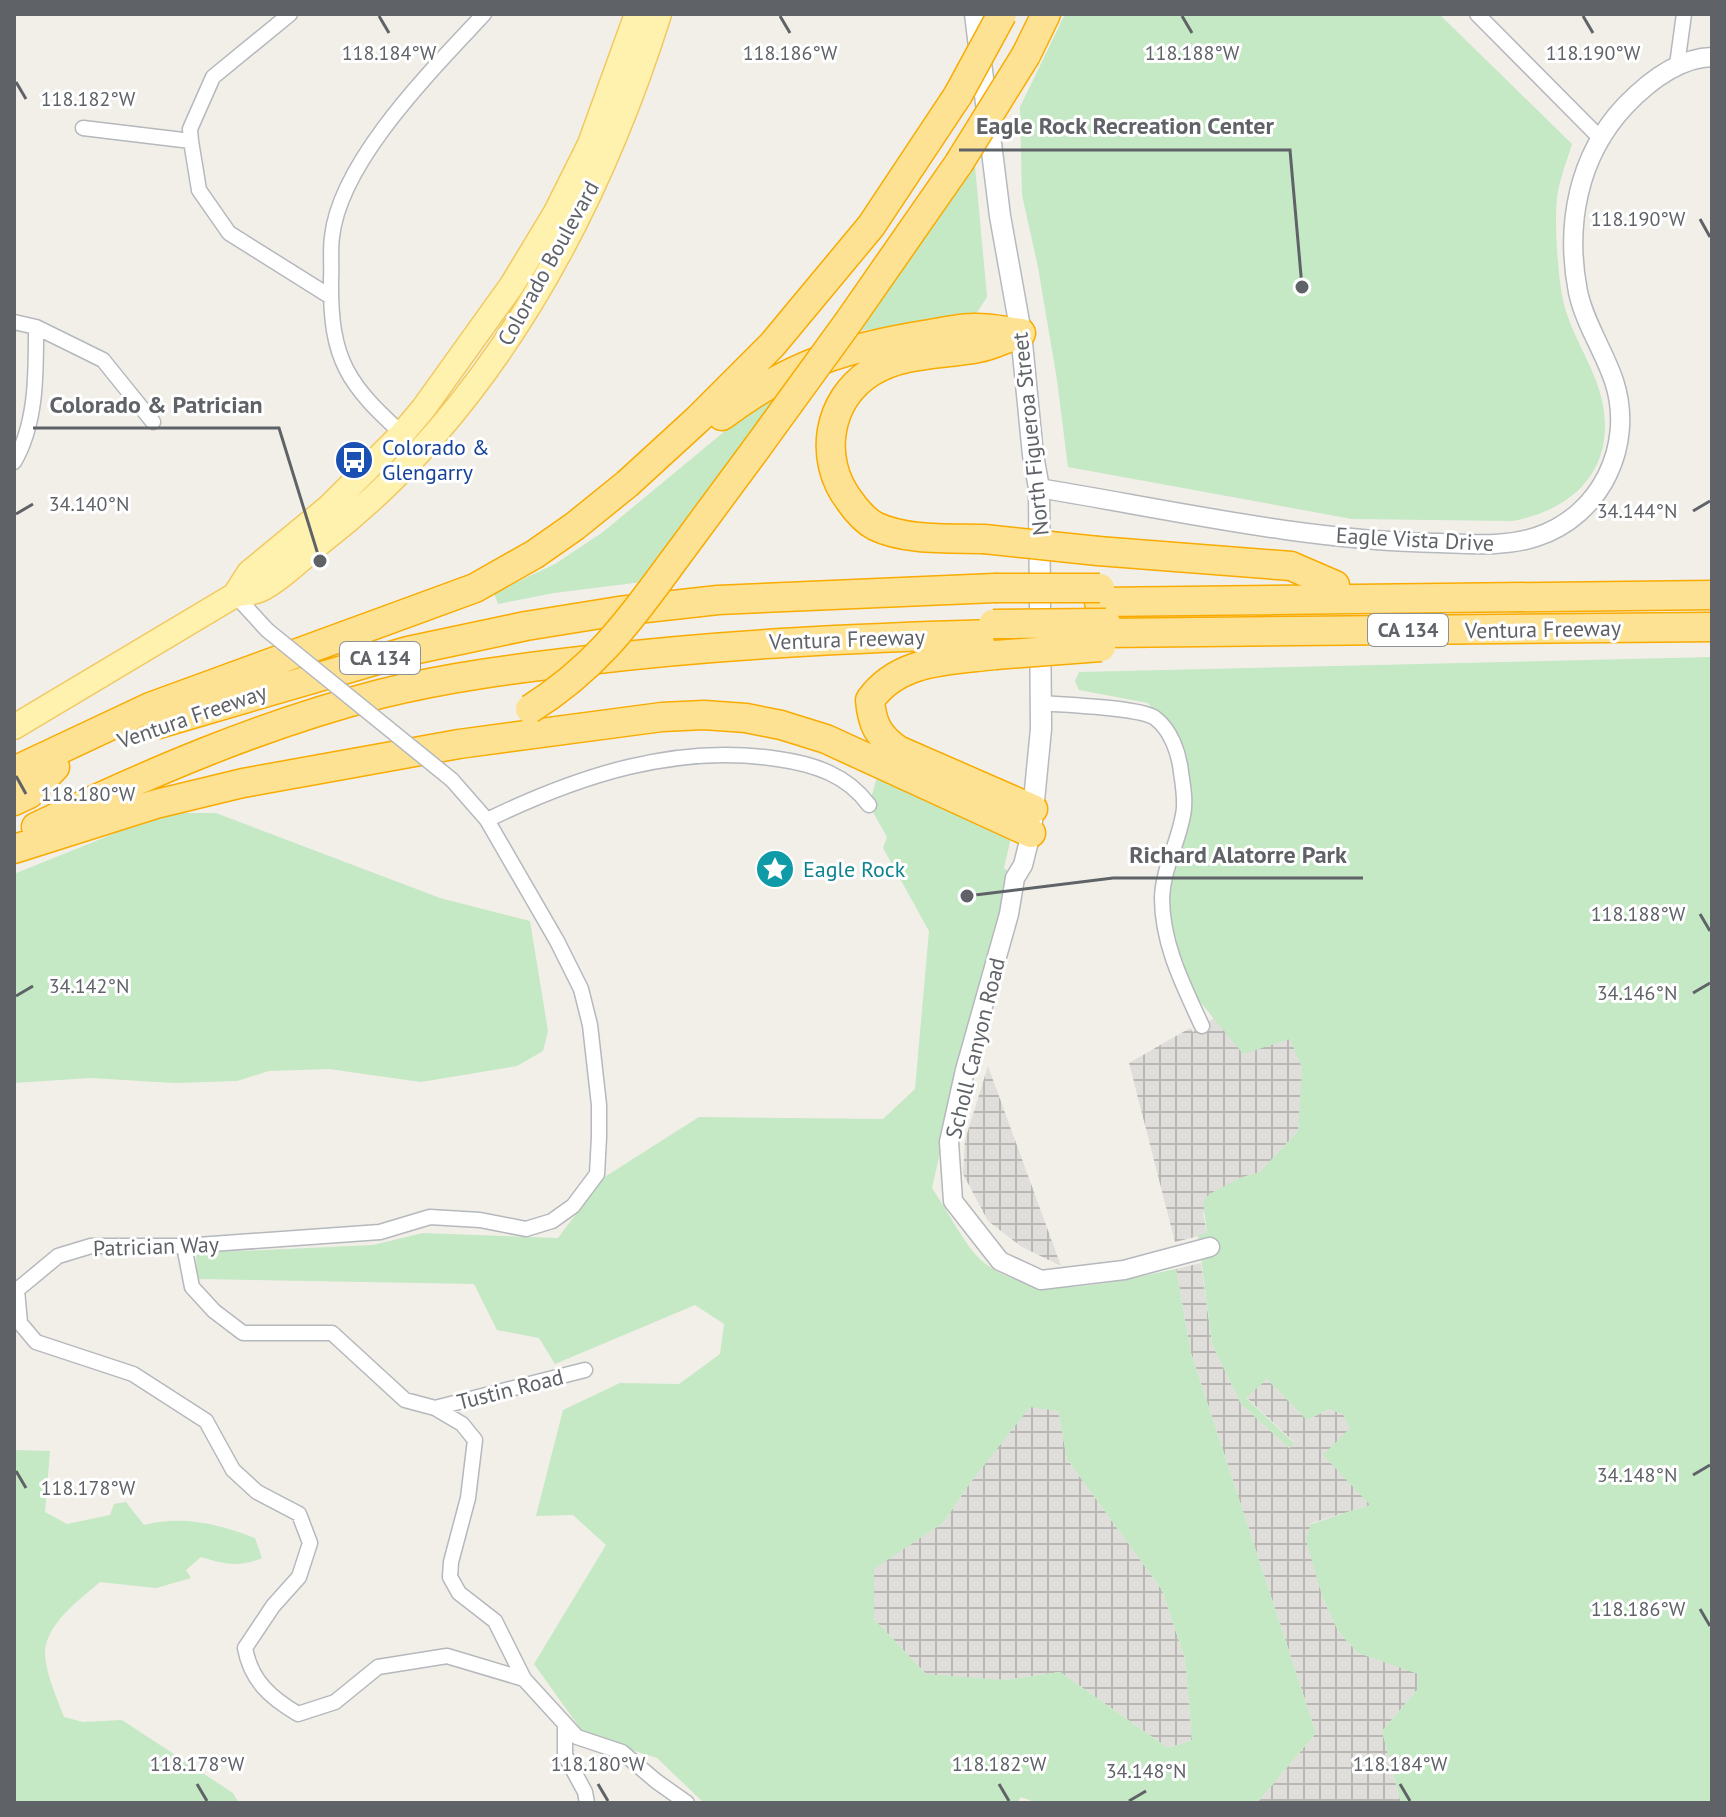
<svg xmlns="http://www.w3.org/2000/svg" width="1726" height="1817" font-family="'PT Sans',sans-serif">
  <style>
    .industrial { fill: url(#industrial-grid) }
    .green { fill: #c5e8c5; fill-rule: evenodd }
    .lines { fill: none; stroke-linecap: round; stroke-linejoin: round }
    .minor-casing { stroke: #b5b8bc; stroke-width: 17 }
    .tertiary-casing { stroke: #b5b8bc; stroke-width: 21 }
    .secondary-casing { stroke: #b6babf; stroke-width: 23 }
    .primary-casing { stroke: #f2c960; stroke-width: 27 }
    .motorway-casing { stroke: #f9ab00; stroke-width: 31 }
    .minor { stroke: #fff; stroke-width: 14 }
    .tertiary { stroke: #fff; stroke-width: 18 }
    .secondary { stroke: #fff; stroke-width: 20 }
    .primary { stroke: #fff2af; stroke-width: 24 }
    .motorway { stroke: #fde293; stroke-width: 28 }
    .minor-bridge-casing { stroke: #b5b8bc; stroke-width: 17; stroke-linecap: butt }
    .motorway-bridge-casing { stroke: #f9ab00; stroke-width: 31; stroke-linecap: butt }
    .minor-bridge { stroke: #fff; stroke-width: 14 }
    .motorway-bridge { stroke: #fde293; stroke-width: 28 }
    .ticks { fill: none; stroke: #5f6368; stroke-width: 3 }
    .labels { text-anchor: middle; stroke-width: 6; stroke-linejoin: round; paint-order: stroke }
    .shield { fill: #fff; stroke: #8f9295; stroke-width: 2 }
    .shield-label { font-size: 20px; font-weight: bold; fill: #5f6368 }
    .street-label { font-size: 22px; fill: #5f6368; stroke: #fff }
    .transit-label { font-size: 22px; fill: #164399; stroke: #fff; text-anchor: start }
    .culture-label { font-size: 22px; fill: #0d838f; stroke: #fff; text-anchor: start }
    .ticks-label { font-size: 20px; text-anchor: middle; fill: #5f6368; stroke: #fff; stroke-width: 6; stroke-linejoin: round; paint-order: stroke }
    .leader { fill: none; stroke: #5f6368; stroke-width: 3 }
    .callout-dot { fill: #5f6368; stroke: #fff; stroke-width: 3 }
    .callout-label { font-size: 24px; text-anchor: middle; font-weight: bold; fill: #5f6368; stroke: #fff; stroke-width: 6; stroke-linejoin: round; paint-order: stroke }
  </style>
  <defs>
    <pattern id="industrial-grid" width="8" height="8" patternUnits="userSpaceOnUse" patternTransform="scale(2)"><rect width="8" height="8" fill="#e0deda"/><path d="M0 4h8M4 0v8" fill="none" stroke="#b9b8b5"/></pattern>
  </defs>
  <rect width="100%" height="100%" fill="#f1efe8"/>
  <path class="industrial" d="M1214 1018 1243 1053 1290 1038 1303 1068 1298 1131 1260 1172 1240 1178 1203 1213 1207 1234 1175 1242 1129 1063 1190 1028 1193 1032Z
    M988 1066 1061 1266 1022 1247 988 1221 963 1174 965 1140Z
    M1201 1263 1212 1344 1241 1404 1289 1448 1294 1442 1246 1397 1267 1379 1307 1420 1329 1409 1343 1414 1350 1428 1371 1505 1311 1523 1322 1596 1338 1631 1358 1653 1418 1673 1417 1690 1382 1731 1401 1803H1257L1316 1733 1191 1353 1176 1269Z
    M1030 1406 1058 1411 1067 1459 1162 1590 1185 1659 1192 1740 1168 1748 1060 1672 1004 1680 927 1675 874 1619V1568L943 1523 970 1483Z"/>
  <path class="green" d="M1065 14H1439L1572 144C1567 161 1559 180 1557 198 1554 224 1558 283 1565 308 1575 343 1600 375 1604 412 1612 474 1569 511 1512 521L1352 519 1068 467 1057 380 1038 267 1022 195 1020 107Z
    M975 166 987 297 976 314 859 331Z
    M766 397 773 406 707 491 642 582 554 593 498 604 494 593 555 564 603 532Z
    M1712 657V1803H1401L1382 1731 1417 1690 1418 1674 1358 1653 1338 1631 1322 1596 1306 1540 1311 1524 1370 1505 1323 1455 1350 1428 1343 1414 1329 1409 1307 1420 1267 1379 1246 1398 1294 1443 1289 1448 1241 1404 1212 1344 1198 1235 1207 1233 1203 1202 1209 1194 1240 1178 1260 1172 1298 1131 1302 1068 1290 1039 1243 1054 1192 992 1169 930 1166 893 1189 805 1182 747 1148 703 1079 690 1075 681 1079 672Z
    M879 770 1012 833 1004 868 1015 878 987 1000 977 988 932 1188C945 1207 965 1245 980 1259 1033 1307 1115 1281 1176 1269L1191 1353 1316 1733 1257 1803H1037L1021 1797 1017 1803H704L657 1758 585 1735 534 1664 606 1545 573 1515 536 1516 563 1410 620 1383 679 1384 720 1354 724 1324 695 1305 555 1364 539 1338 497 1330 474 1284 197 1279 196 1253 373 1245 423 1233 558 1238 603 1178 699 1117 883 1119 915 1089 929 931 883 848 887 837 869 805ZM1030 1407 1058 1411 1067 1459 1162 1590 1185 1659 1192 1740 1168 1748 1060 1672 1004 1680 926 1674 874 1619V1569L943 1523 970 1483Z
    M178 813H216L440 898 530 921 548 1031 543 1051 517 1066 421 1082 329 1069 269 1071 237 1081 175 1083 90 1078 14 1083V874L118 832Z
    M14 1450 50 1451 45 1512 67 1524 110 1515 114 1504 126 1502 144 1525C183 1515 219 1524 255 1538L262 1558C239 1568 224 1564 201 1557L186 1570 191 1578 156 1588 100 1582C79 1600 43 1626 45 1656 47 1677 57 1698 64 1717L83 1722 122 1720 233 1793 239 1803H14Z"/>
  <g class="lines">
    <g class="minor-casing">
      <path id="minor" d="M290 14 213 77 190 129 191 141 199 190 229 233 331 297
        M1477 14 1600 138
        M1677 65 1684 14
        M83 128 191 141
        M14 322 36 327 103 360 153 422
        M406 437C348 385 330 361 331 280 332 266 330 251 332 237 340 161 433 69 484 14
        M14 462C37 423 36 372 36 327
        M235 595 267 630
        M1040 703C1063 705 1139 707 1155 718 1171 730 1179 753 1181 772 1183 786 1186 802 1183 815 1178 844 1163 868 1162 898 1162 944 1183 985 1202 1026
        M452 780 487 820 557 941 581 989 590 1025 599 1105V1137L597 1174 573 1206 552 1221 526 1229 480 1220 430 1217 380 1232 184 1246H91L58 1256 17 1290 20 1323 36 1342 133 1374 206 1421 233 1470 257 1492 299 1514 310 1543 299 1577 273 1606 245 1648C251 1681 271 1698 298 1714L335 1702 378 1667 447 1656 524 1679 577 1737 622 1752 656 1781 687 1803
        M487 820C578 776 676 743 778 759 814 764 847 775 869 805
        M184 1246 192 1287 214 1311 243 1333H332L405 1400 435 1408 462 1424 475 1440 468 1498 451 1562 450 1577 459 1593 495 1621 524 1679
        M435 1408 585 1370
        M565 1724V1755L585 1792 587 1803"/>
    </g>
    <g class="tertiary-casing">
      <path id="tertiary" d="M1039 488C1172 510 1306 541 1440 543 1472 544 1506 547 1536 537 1601 516 1635 445 1614 381 1604 351 1585 324 1578 292 1565 225 1578 156 1625 106 1648 82 1678 58 1712 57
        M1031 833 1023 865 1015 878 1009 914 965 1070 949 1142 953 1201 1000 1261 1041 1280 1124 1270 1210 1247"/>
    </g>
    <g class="secondary-casing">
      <path id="secondary" d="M975 14 1000 216 1021 333 1033 455 1039 488 1041 729 1032 821"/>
    </g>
    <g class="primary-casing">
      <path id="primary" d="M235 595 249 573 329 507 402 434 423 409 512 285 555 214 590 144 637 14
        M14 727 235 595C242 593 252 593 259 590 276 583 306 555 321 542 490 412 596 214 659 14"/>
    </g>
    <g class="motorway-casing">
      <path id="motorway" d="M1026 55 1046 14
        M849 321 959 163
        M722 416C790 364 847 347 930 334 944 332 958 328 972 328 988 327 1005 331 1021 333
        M984 539C950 538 906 541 875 526 864 520 856 510 849 500 818 459 827 400 871 372 903 352 943 355 978 348 990 346 1002 340 1013 336
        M1098 551 1291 566 1335 585
        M668 568 756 449
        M1099 602 1712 595
        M1104 633 1712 627
        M995 655C949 661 899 659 870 700 872 724 878 736 898 750L1033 809
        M158 724 408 651 526 626 619 611 718 600 995 588
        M14 771 150 707 475 588 535 554 575 526 627 484 698 419 772 345 871 226 958 95
        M14 801 29 794 55 767
        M36 827C147 774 260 725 380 694 448 677 519 668 589 660 724 644 858 638 993 634
        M14 849 156 804 243 783 459 744 662 717 704 715 746 718 781 725 826 739 1031 833"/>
    </g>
    <use href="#minor" class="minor"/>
    <use href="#tertiary" class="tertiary"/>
    <use href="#secondary" class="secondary"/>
    <use href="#primary" class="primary"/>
    <use href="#motorway" class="motorway"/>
    <g class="minor-bridge-casing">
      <path id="minor-bridge" d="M267 630 452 780"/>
    </g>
    <g class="motorway-bridge-casing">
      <path id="motorway-bridge" d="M958 95 1002 14
        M959 163 1026 55
        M756 449 849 321
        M984 539 1098 551
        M995 588H1100
        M993 624 1106 623
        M995 655 1101 647
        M530 709C592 670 625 627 668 568"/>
    </g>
    <use href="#minor-bridge" class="minor-bridge"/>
    <use href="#motorway-bridge" class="motorway-bridge"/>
  </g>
  <path class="ticks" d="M379 16 389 33M780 16 790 33M1182 16 1192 33M1583 16 1593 33M16 82 26 99M1700 219 1710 237M1693 511 1710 501M16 514 33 504M16 776 26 794M1700 914 1710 931M1693 993 1710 983M16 996 33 986M16 1471 26 1488M1693 1475 1710 1465M1700 1609 1710 1626M197 1784 207 1801M598 1784 608 1801M999 1784 1009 1801M1400 1784 1410 1801M1129 1801 1146 1791"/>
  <defs>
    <g id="bus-disc" transform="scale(2)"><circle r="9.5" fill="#1a4fb4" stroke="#fff"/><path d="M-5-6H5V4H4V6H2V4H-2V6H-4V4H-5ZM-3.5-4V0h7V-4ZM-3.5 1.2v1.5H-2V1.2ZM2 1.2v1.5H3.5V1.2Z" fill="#fff"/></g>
    <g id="sight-disc" transform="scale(2)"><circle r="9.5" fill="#0f9aa8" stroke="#fff"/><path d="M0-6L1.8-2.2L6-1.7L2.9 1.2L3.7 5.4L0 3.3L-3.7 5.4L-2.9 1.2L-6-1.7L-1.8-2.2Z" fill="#fff"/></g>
  </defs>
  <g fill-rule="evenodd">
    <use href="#bus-disc" x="354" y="460"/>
    <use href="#sight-disc" x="775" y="869"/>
  </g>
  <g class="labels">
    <g class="shield">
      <rect x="1368" y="614" width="80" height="32" rx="6"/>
      <rect x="340" y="642" width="80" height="32" rx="6"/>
    </g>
    <g class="shield-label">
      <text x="1408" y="637">CA 134</text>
      <text x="380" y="665">CA 134</text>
    </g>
    <g class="street-label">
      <text transform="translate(548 263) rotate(-61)" y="8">Colorado Boulevard</text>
      <text transform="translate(1030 434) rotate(-96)" y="8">North Figueroa Street</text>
      <text transform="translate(1415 539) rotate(3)" y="8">Eagle Vista Drive</text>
      <text transform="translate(1543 629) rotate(-1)" y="8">Ventura Freeway</text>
      <text transform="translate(847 639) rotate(-2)" y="8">Ventura Freeway</text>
      <text transform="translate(192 716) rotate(-19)" y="8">Ventura Freeway</text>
      <text transform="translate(975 1048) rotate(-76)" y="8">Scholl Canyon Road</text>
      <text transform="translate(156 1246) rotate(-2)" y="8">Patrician Way</text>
      <text transform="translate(510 1389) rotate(-14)" y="8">Tustin Road</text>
    </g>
    <g class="transit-label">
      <text x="382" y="455">Colorado &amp;<tspan x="382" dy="25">Glengarry</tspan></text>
    </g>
    <g class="culture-label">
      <text x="803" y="877">Eagle Rock</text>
    </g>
  </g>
  <g class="ticks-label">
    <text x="1192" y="60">118.188°W</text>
    <text x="1593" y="60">118.190°W</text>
    <text x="389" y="60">118.184°W</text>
    <text x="790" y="60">118.186°W</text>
    <text x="88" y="106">118.182°W</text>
    <text x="1638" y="226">118.190°W</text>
    <text x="89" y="511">34.140°N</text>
    <text x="1637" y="518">34.144°N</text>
    <text x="88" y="801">118.180°W</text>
    <text x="1638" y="921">118.188°W</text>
    <text x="89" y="993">34.142°N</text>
    <text x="1637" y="1000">34.146°N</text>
    <text x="1637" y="1482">34.148°N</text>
    <text x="88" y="1495">118.178°W</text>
    <text x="1638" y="1616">118.186°W</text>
    <text x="197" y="1771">118.178°W</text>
    <text x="598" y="1771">118.180°W</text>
    <text x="999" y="1771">118.182°W</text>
    <text x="1400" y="1771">118.184°W</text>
    <text x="1146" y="1778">34.148°N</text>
  </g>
  <path class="leader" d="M1302 287L1290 150H959M320 561L279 428H33M967 896L1113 878H1363"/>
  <g class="callout-dot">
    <circle cx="1302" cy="287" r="8"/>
    <circle cx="320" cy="561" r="8"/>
    <circle cx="967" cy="896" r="8"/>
  </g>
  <g class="callout-label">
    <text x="1125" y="134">Eagle Rock Recreation Center</text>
    <text x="156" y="413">Colorado &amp; Patrician</text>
    <text x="1238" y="863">Richard Alatorre Park</text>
  </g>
  <rect width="1726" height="1817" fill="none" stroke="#5f6368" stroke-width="32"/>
</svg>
